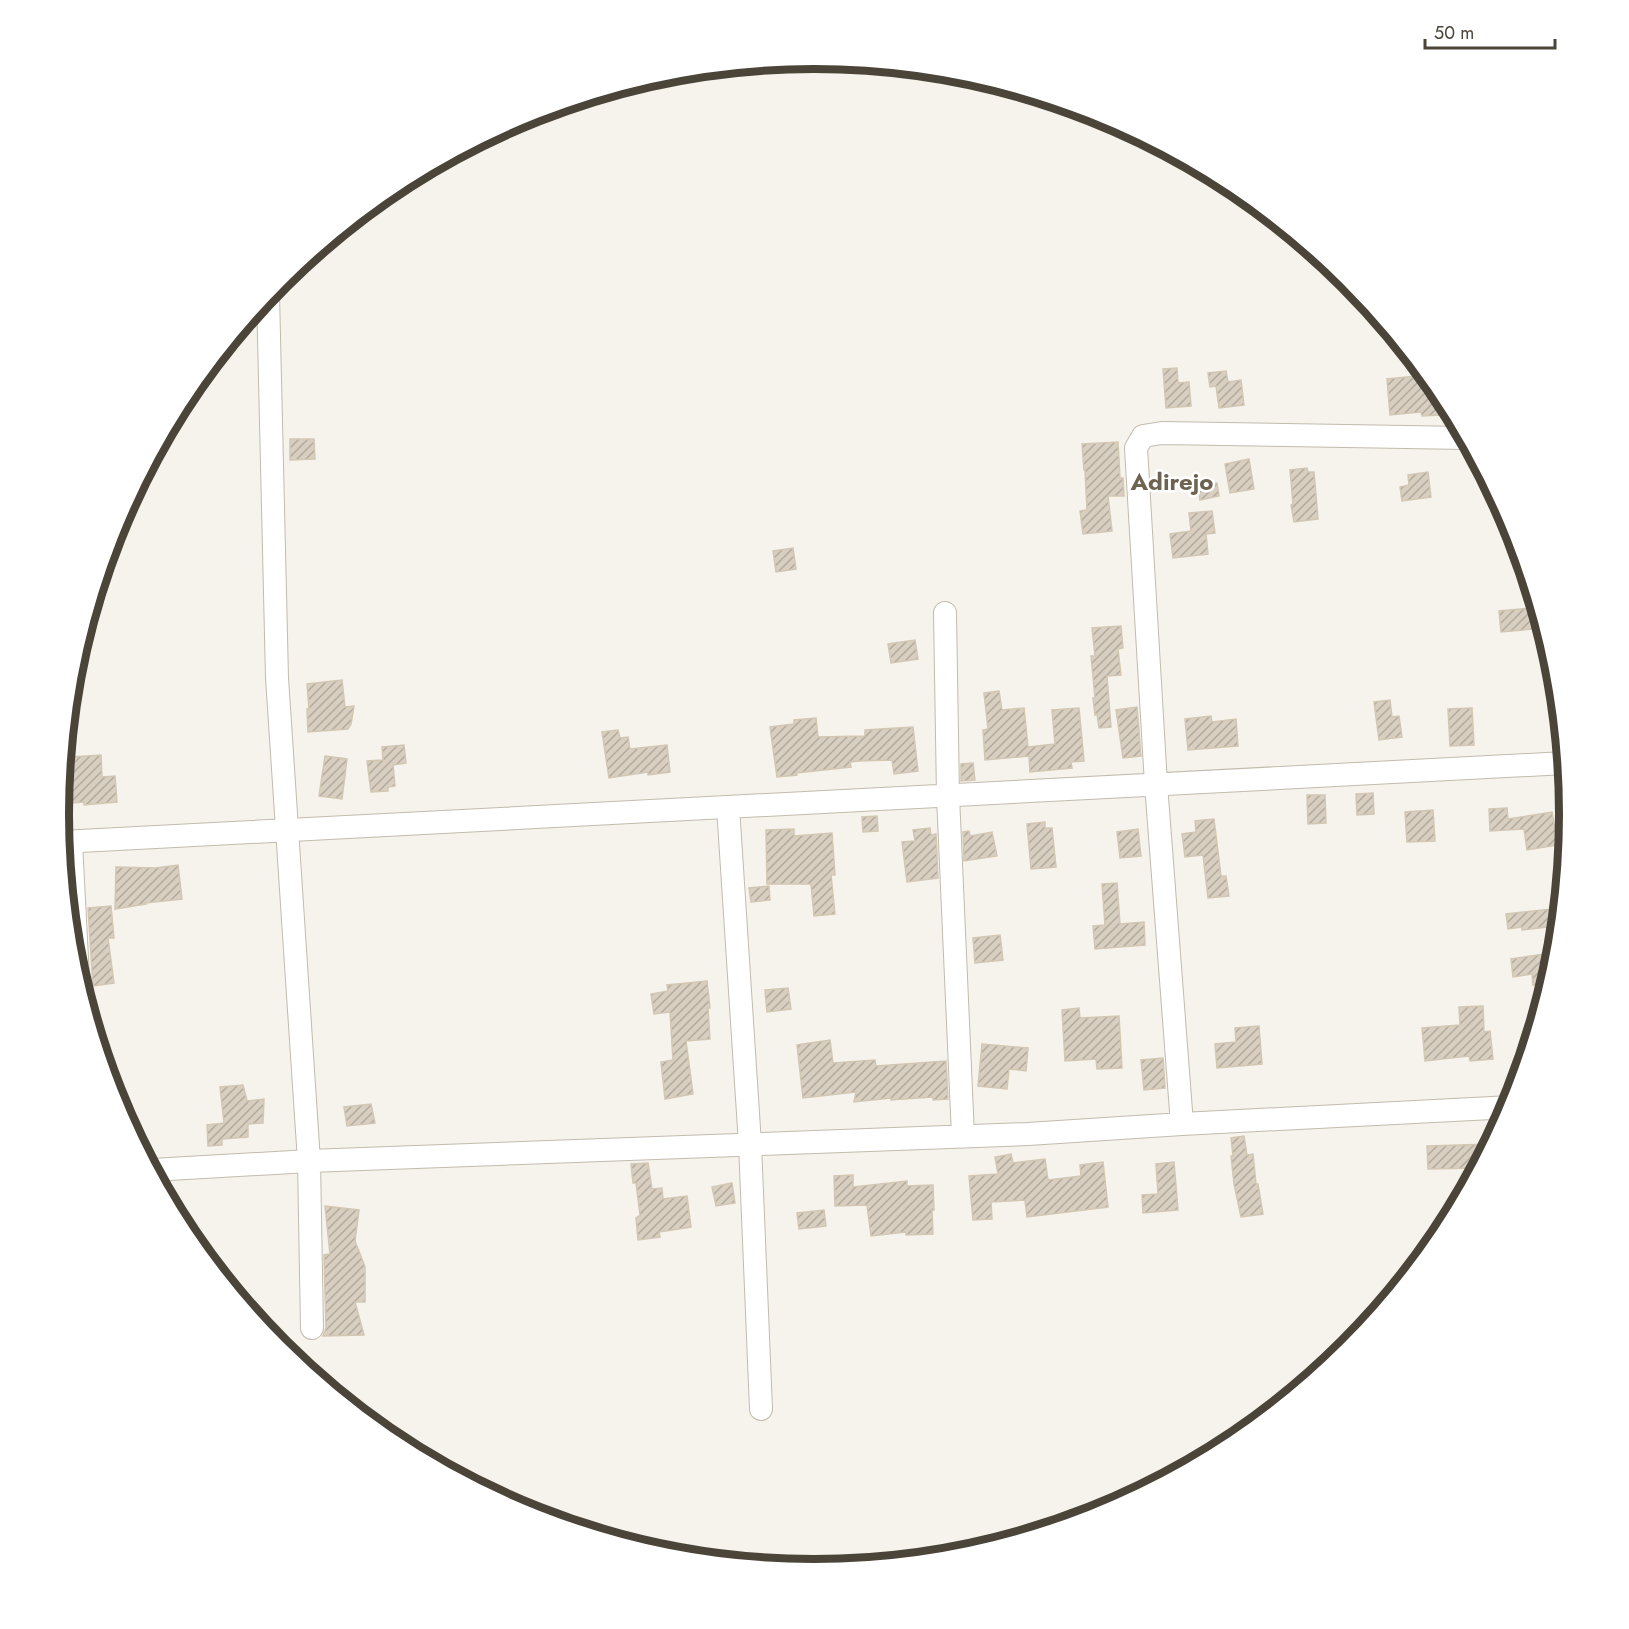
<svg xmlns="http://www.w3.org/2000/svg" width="1629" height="1629" font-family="Jost,sans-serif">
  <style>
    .building { fill: url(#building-hatch); stroke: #d3c7b4; stroke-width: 1.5 }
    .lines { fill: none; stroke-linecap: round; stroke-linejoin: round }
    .minor-casing { stroke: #c2bbae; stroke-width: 24 }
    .minor { stroke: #fff; stroke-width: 22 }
    .labels { text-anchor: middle; stroke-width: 5; stroke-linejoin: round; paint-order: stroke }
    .quarter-label { font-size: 24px; font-weight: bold; fill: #6e6250; stroke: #fff }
    .rim { fill: none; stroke: #4b4439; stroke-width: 8 }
  </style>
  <defs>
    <pattern id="building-hatch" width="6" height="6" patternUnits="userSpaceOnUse" patternTransform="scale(1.5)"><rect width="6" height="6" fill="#d8cfc1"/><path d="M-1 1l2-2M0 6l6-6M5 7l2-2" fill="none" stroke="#b1aa9e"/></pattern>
  </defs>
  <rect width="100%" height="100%" fill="#f6f3ec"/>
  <path class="building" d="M1177 368 1178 383 1189 382 1191 406 1166 408 1163 369Z
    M1226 371 1228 382 1241 380 1244 405 1219 408 1216 386 1210 387 1208 373Z
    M1427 375 1443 395 1450 407 1439 408V415L1422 416 1421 412 1390 415 1387 379Z
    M290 439H314L315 459 290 460Z
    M1118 442 1120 478H1123L1124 496H1108L1112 531 1083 534 1080 511 1087 510 1085 470H1084L1082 444Z
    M1249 459 1254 489 1230 493 1225 464Z
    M1307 468 1308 472H1314L1318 519 1294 522 1291 505 1293 504 1290 470Z
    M1428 472 1431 497 1402 501 1400 487 1409 485 1408 475Z
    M1217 483 1219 496 1200 500 1198 486Z
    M1212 511 1215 533 1206 534 1208 554 1173 558 1170 534 1191 531 1189 513Z
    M793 548 796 569 776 572 773 551Z
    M1531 608 1533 629 1501 632 1499 611Z
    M1121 626 1123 648 1118 649 1121 675 1107 676 1111 727 1099 728 1097 714 1095 715 1093 698H1095L1091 656H1095L1092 628Z
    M915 640 918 659 891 663 888 644Z
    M342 680 345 707 354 706 351 724 348 729 308 732 307 709H309L307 684Z
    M999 691 1002 710 1024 708 1028 747 1055 744 1052 710 1079 708 1084 761 1071 762 1072 768 1030 772 1029 756 985 760 983 730 988 729 984 693Z
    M1390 700 1392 717 1399 716 1402 737 1379 740 1374 702Z
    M1137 707 1141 756 1123 758 1116 710Z
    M1472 708 1474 745 1450 746 1448 709Z
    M1211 716 1212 722 1236 719 1238 746 1188 750 1185 719Z
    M816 718 818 737 865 736V730L913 727 918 771 894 774 892 760 859 761 850 762 851 767 796 773 797 775 777 777 770 727 794 724V720Z
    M618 730 620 738 628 737 630 749 667 745 670 772 648 775V772L609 778 602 732Z
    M404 745 406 763 393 765 395 786 388 787V791L371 792 367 761 383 760 382 747Z
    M101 755 102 777 115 776 117 802 84 805V802L59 804 64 763 72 762 71 757Z
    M325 756 347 759 342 799 319 796Z
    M973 763 975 780 961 781V764Z
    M1373 793 1374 814 1357 815 1356 794Z
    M1307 795H1325L1326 823 1308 824Z
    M1507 808 1508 819 1552 812 1558 845 1527 850 1524 829 1490 831 1489 809Z
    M1433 810 1435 841 1407 842 1405 812Z
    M877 816 878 831 863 832 862 817Z
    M1214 819 1221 876H1226L1229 896 1208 898 1203 855 1185 857 1182 834 1196 832 1195 821Z
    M1045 822V828H1052L1056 867 1031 869 1027 824Z
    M930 828 931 835 936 834 938 878 907 882 902 842 915 841 913 830Z
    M794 829V836L832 833 835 875H831L835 914 814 916 811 884H767L766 830Z
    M1138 829 1141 856 1120 858 1117 832Z
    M969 831 970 836 992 832 997 856 964 861 963 832Z
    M178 865 182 899 145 903 146 904 115 909 116 867 155 868Z
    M1117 883 1120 924 1144 922 1145 945 1095 949 1093 926 1105 925 1102 884Z
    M769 886 770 900 751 902 749 888Z
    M111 906 114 938H108L114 983 93 986 88 908Z
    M1561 908 1556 962 1550 982 1533 985 1532 974 1513 977 1511 959 1551 953 1548 927 1522 930V927L1508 929 1506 914Z
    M1000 935 1003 960 975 963 973 938Z
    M707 981 710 1008H708L710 1039 686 1041 693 1094 665 1099 661 1062 673 1060 670 1012 654 1014 651 994 668 991 667 985Z
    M788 988 791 1009 767 1012 765 990Z
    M1483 1006 1484 1032 1490 1031 1493 1059 1470 1061 1469 1056 1425 1061 1422 1028 1460 1025 1459 1007Z
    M1079 1008 1080 1018 1119 1016 1122 1068 1097 1069 1096 1059 1065 1061 1062 1010Z
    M1259 1026 1262 1064 1217 1068 1215 1044 1236 1042 1235 1028Z
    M830 1040 833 1063 875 1060 876 1066 946 1061 948 1099 933 1100V1097L891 1100V1098L854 1102 856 1092 803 1098 797 1045Z
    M982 1044 1028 1048 1026 1071 1009 1069 1007 1089 978 1086Z
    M1163 1058 1165 1088 1144 1090 1141 1060Z
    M243 1085 247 1101 264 1099 263 1123 248 1124V1137L222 1139V1145L208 1146 207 1125 224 1123 220 1087Z
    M371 1104 375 1123 347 1126 344 1107Z
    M1244 1136 1247 1155 1253 1154 1256 1184H1258L1263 1214 1241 1217 1234 1184 1231 1156H1233L1231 1138Z
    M1491 1144 1479 1168 1428 1169 1427 1146Z
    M1011 1154 1013 1163 1045 1159 1048 1180 1081 1176 1080 1165 1103 1162 1108 1207 1027 1217 1025 1200 991 1202 992 1219 973 1220 969 1176 998 1174 995 1157Z
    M1174 1162 1178 1210 1143 1213 1142 1195 1158 1194 1156 1164Z
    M648 1163 652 1189 662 1188 663 1199 687 1196 691 1227 659 1232 660 1237 638 1240 636 1218 640 1215 636 1183H633L631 1164Z
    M853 1175V1187L907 1181V1186L933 1185 934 1210H932L933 1234 906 1235V1232L871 1236 867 1205 835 1206 834 1176Z
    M732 1183 735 1203 716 1206 712 1187Z
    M325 1206 359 1210 355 1241 365 1267V1302H355L364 1335 323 1336 326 1328 324 1255 330 1254Z
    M824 1210 826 1226 799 1229 797 1213Z"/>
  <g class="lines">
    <g class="minor-casing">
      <path id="minor" d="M268 294 277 678 309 1161 312 1328
        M945 613 948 796 963 1136
        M728 807 750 1144 761 1409
        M61 842 1565 763
        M71 842 78 978
        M1182 1124 1156 784 1136 448 1143 436 1162 433 1466 438
        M152 1170 309 1161 1028 1134 1182 1124 1511 1107"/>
    </g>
    <use href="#minor" class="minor"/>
  </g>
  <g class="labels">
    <g class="quarter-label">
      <text x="1172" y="490">Adirejo</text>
    </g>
  </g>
  <path d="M0 0H1629V1629H0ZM69 814a745 745 0 1 1 1490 0a745 745 0 1 1-1490 0Z" fill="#fff" fill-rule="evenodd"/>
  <path class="rim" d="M69 814a745 745 0 1 1 1490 0a745 745 0 1 1-1490 0Z"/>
  <path d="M1425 39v9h130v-9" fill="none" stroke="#4b4439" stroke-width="3"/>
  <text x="1434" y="39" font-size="18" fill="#4b4439" stroke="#ffffff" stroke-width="4.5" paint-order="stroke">50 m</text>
</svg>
